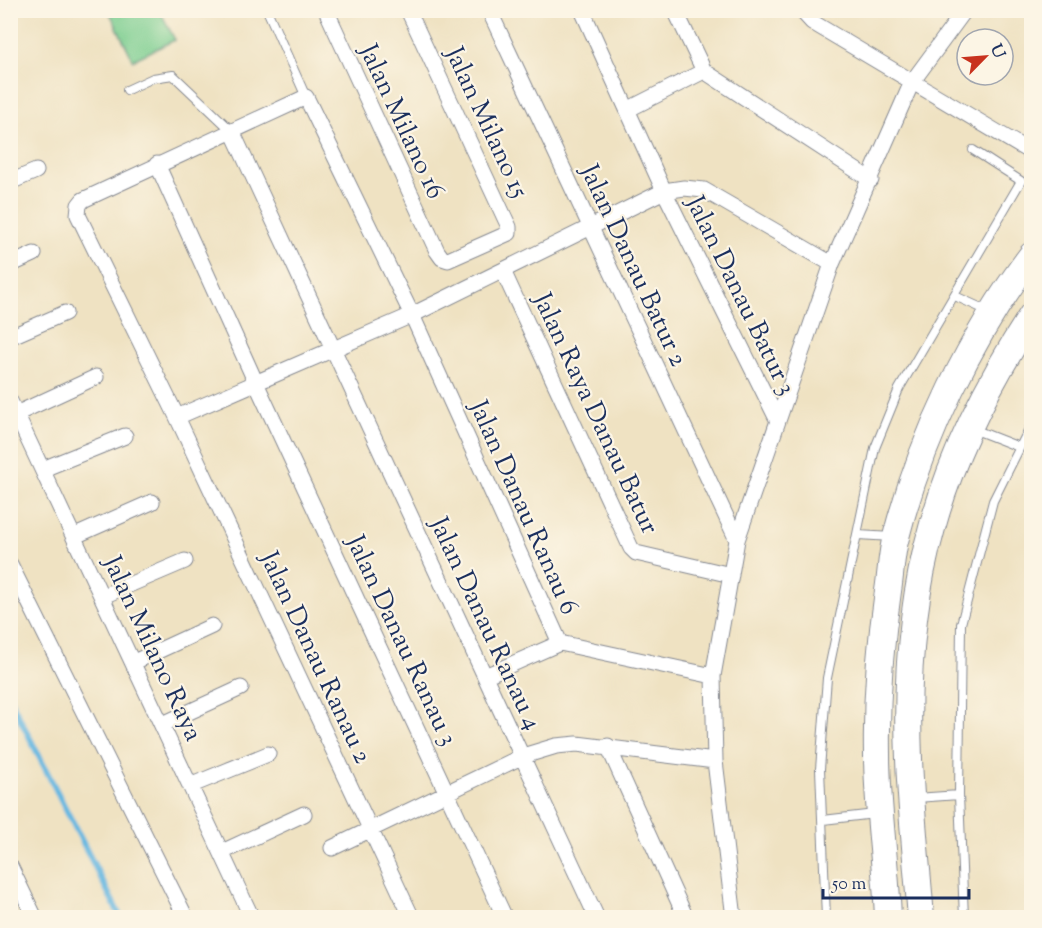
<svg xmlns="http://www.w3.org/2000/svg" width="1042" height="928" font-family="'Sorts Mill Goudy',serif">
  <style>
    .green { fill: #7cce90; stroke: #4c7e77; stroke-width: 1.5 }
    .lines { fill: none; stroke-linecap: round; stroke-linejoin: round }
    .stream { stroke: #65b7e1; stroke-width: 6 }
    .lane-casing { stroke: #858890; stroke-width: 10 }
    .street-casing { stroke: #858890; stroke-width: 17 }
    .primary-casing { stroke: #858890; stroke-width: 28 }
    .lane { stroke: #fff; stroke-width: 8 }
    .street { stroke: #fff; stroke-width: 15 }
    .primary { stroke: #fff; stroke-width: 26 }
    .labels { text-anchor: middle; stroke-width: 4.5; stroke-linejoin: round; paint-order: stroke }
    .street-label { font-size: 26px; fill: #1b2f5e; stroke: #fcf5e5 }
  </style>
  <rect width="100%" height="100%" fill="#fcf5e5"/>
  <filter id="ink" filterUnits="userSpaceOnUse"><feTurbulence type="fractalNoise" baseFrequency=".0167" numOctaves="2"/><feDisplacementMap in="SourceGraphic" scale="12" xChannelSelector="R" yChannelSelector="G"/><feConvolveMatrix kernelMatrix="1 2 1 2 8 2 1 2 1" color-interpolation-filters="sRGB"/></filter>
  <filter id="wash" filterUnits="userSpaceOnUse"><feTurbulence type="fractalNoise" baseFrequency=".008" numOctaves="4" result="noise"/><feDisplacementMap in="SourceGraphic" scale="24" xChannelSelector="R" yChannelSelector="G"/><feGaussianBlur stdDeviation="1.35" result="paint"/><feColorMatrix in="noise" values="0 0 0 0 0 0 0 0 0 0 0 0 0 0 0 0 0 1.4 0 .05"/><feComposite in="paint" operator="in"/></filter>
  <g filter="url(#wash)">
    <rect width="100%" height="100%" fill="#efe2c2"/>
    <path class="green" d="M109 11H160L175 40 133 60Z"/>
    <g class="lines">
      <path class="stream" d="M10 699 121 918"/>
    </g>
  </g>
  <g filter="url(#ink)">
    <g class="lines">
      <g class="lane-casing">
        <path id="lane" d="M267 10 306 97
          M127 90 153 78 173 75 232 131
          M955 296 988 311
          M973 429 1019 447
          M858 535 892 537
          M916 798 959 795
          M823 820 875 814
          M826 918 820 769 827 678 875 448 899 389 1021 181 973 150
          M964 918 959 795 961 624 993 501 1032 423"/>
      </g>
      <g class="street-casing">
        <path id="street" d="M326 10 437 251 442 258 448 260 509 233V227L408 10
          M489 10 737 540
          M582 10 664 191 777 419
          M675 10 704 71 871 180
          M801 10 812 22 1032 153
          M629 109 704 71
          M232 131 597 918
          M157 164 256 383 505 918
          M10 182 36 171
          M10 265 34 254
          M503 271 631 548 636 553 731 575
          M10 337 65 313
          M10 401 252 918
          M16 414 96 377
          M177 417 412 315 664 191 684 188 704 190 832 264
          M43 469 125 436
          M75 536 152 502
          M10 564 186 918
          M103 596 185 561
          M134 662 212 626
          M485 676 560 643
          M163 724 241 688
          M608 746 686 918
          M192 785 268 754
          M332 848 523 756 556 746 577 744 715 761
          M222 852 304 814
          M10 866 35 918
          M412 918 177 417 78 215 79 205 83 200 306 97 412 315 560 643 713 676
          M734 918 715 761 713 676 737 540 832 264 912 82 965 10"/>
      </g>
      <g class="primary-casing">
        <path id="primary" d="M888 918C886 863 877 808 877 754 876 699 880 645 888 591 891 573 891 554 896 537 921 439 971 335 1032 255
          M921 918C917 865 911 812 909 759 906 683 911 602 932 528 952 454 990 380 1032 315"/>
      </g>
      <use href="#lane" class="lane"/>
      <use href="#street" class="street"/>
      <use href="#primary" class="primary"/>
    </g>
  </g>
  <g class="labels">
    <g class="street-label">
      <text transform="translate(403 121) rotate(65)" y="9">Jalan Milano 16</text>
      <text transform="translate(488 122) rotate(65)" y="9">Jalan Milano 15</text>
      <text transform="translate(635 265) rotate(65)" y="9">Jalan Danau Batur 2</text>
      <text transform="translate(742 295) rotate(64)" y="9">Jalan Danau Batur 3</text>
      <text transform="translate(597 413) rotate(65)" y="9">Jalan Raya Danau Batur</text>
      <text transform="translate(525 507) rotate(66)" y="9">Jalan Danau Ranau 6</text>
      <text transform="translate(487 623) rotate(65)" y="9">Jalan Danau Ranau 4</text>
      <text transform="translate(403 640) rotate(65)" y="9">Jalan Danau Ranau 3</text>
      <text transform="translate(154 648) rotate(65)" y="9">Jalan Milano Raya</text>
      <text transform="translate(317 657) rotate(65)" y="9">Jalan Danau Ranau 2</text>
    </g>
  </g>
  <rect width="1042" height="928" fill="none" stroke="#fcf5e5" stroke-width="36"/>
  <g transform="translate(985 57) rotate(65)"><circle r="28" fill="#fcf5e5" stroke="#a2a6af" stroke-width="1.5"/>
  <path d="M0-4.5L10 22L0 15L-10 22Z" fill="#c8321e"/>
  <text y="-9" font-size="16" font-weight="bold" text-anchor="middle" fill="#1b2f5e">U</text>
  </g>
  <path d="M823 889v9h146v-9" fill="none" stroke="#1b2f5e" stroke-width="3"/>
  <text x="832" y="889" font-size="18" fill="#1b2f5e" stroke="#fcf5e5" stroke-width="4.5" paint-order="stroke">50 m</text>
</svg>
